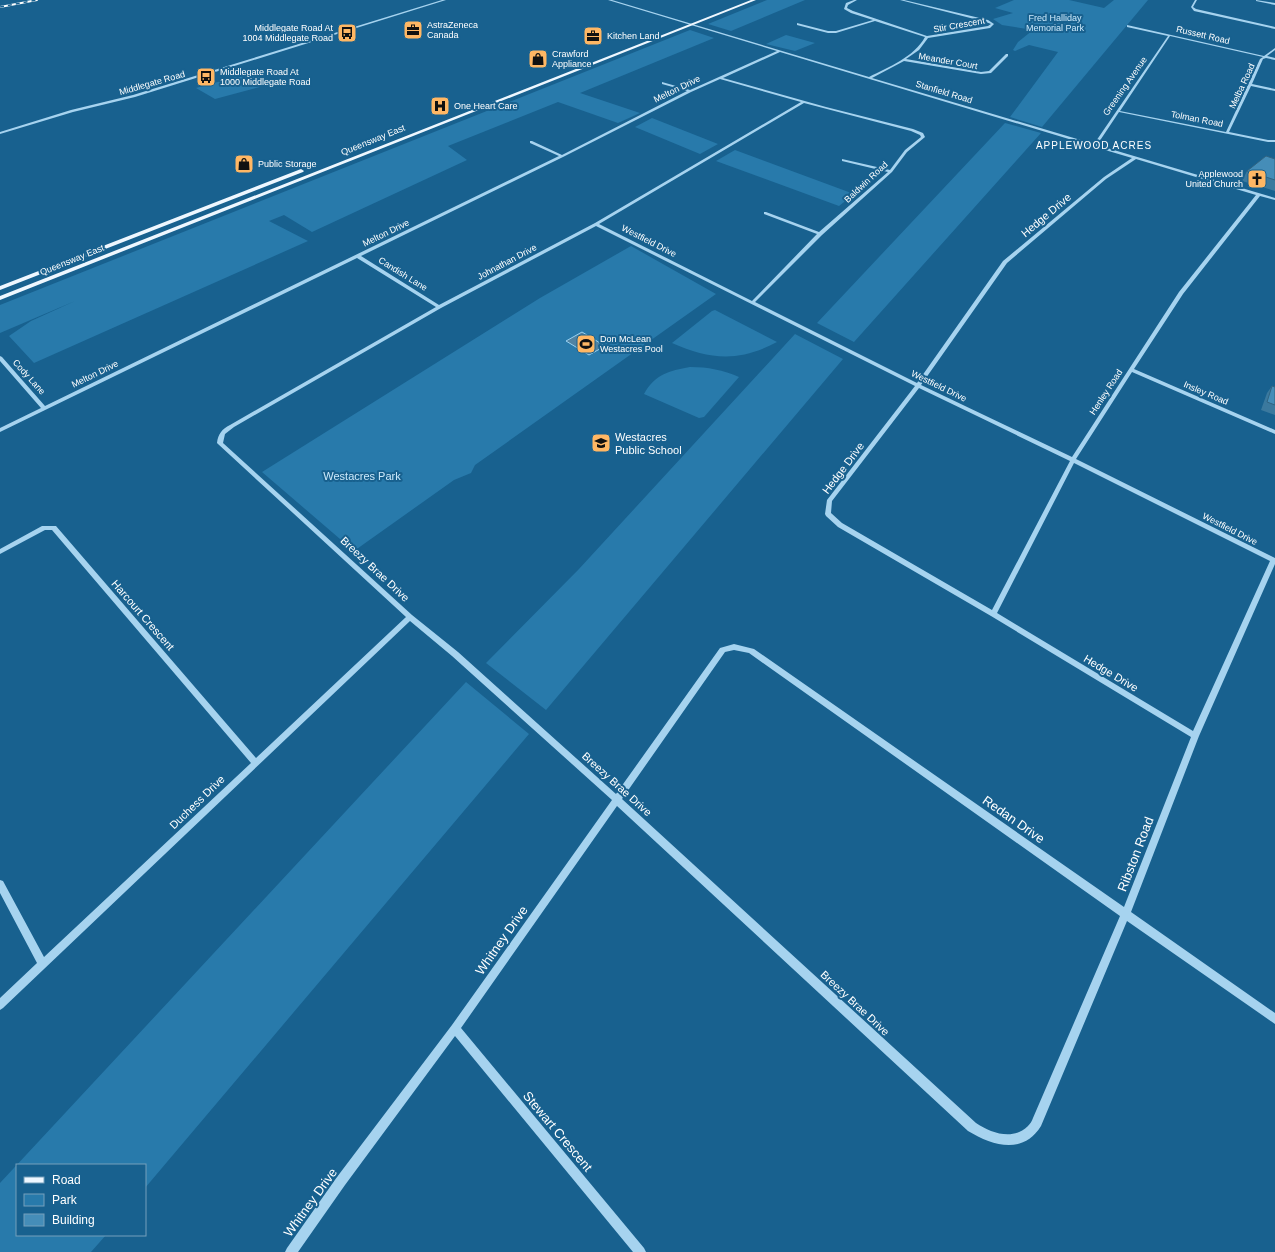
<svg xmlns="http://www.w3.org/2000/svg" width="1275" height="1252" font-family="Arial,sans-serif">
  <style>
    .green { fill: #287aab }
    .water { fill: #5083a3; stroke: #98d1f1 }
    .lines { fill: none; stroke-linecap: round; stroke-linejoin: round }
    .minor { fill: #a6d3ef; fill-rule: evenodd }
    .major { fill: #eef7ff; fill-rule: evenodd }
    .rail-casing { stroke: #fff; stroke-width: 2 }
    .rail { stroke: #18618f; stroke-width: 1.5; stroke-dasharray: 4; stroke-linecap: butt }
    .wall { fill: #3b799e }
    .building { fill: #458db8; stroke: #306381 }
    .labels { text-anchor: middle; stroke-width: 4; stroke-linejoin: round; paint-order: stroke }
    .far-park-label { font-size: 9px; fill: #cce9fb; stroke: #18618f }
    .far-poi-label { font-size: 9px; fill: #fff; stroke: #18618f; text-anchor: start }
    .far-street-label { font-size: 9px; fill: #fff; stroke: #18618f }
    .far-neighbourhood-label { font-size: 10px; letter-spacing: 1px; fill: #fff; stroke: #18618f }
    .street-label { font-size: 11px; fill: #fff; stroke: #18618f }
    .poi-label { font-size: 11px; fill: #fff; stroke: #18618f; text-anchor: start }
    .park-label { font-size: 11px; fill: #cce9fb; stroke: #18618f }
    .near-street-label { font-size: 13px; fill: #fff; stroke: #18618f }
  </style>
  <rect width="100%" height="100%" fill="#18618f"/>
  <path class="green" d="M767 0H805L731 31 708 24Z
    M1014 0H1069L1104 8 1114 0H1148L1042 127 1010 117 1058 52 1029 45 1015 51 1013 50 1018 42 1033 30 1002 25 993 19 1013 13 995 8Z
    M690 30 714 38 580 93 640 113 618 123 558 102 448 146 467 160 312 232 284 215 269 221 308 241 34 363 9 336 31 321 75 301 0 333V305Z
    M786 35 815 43 795 51 766 44Z
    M254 72 274 83 215 99 196 88Z
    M652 118 718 144 700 154 635 127Z
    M1005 123 1041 133 854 342 817 323Z
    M735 150 854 194 839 206 716 161Z
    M631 246 716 294 475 465 471 473 454 480 354 551 262 472 540 298Z
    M715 310 777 342C740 362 710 360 672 343L712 311Z
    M795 334 843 359 546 710 486 663 579 569Z
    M690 367C708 367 723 370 739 377L704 417 699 418 644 394C655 374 669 371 690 367Z
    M466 682 529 734 145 1188V1165H17V1235H106L91 1252H0V1183Z"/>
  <path class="water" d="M582 332 605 346 589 355 566 341Z"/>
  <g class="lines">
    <path class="minor" d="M442 0H446L135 97 73 112 0 134V132L71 110 133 95Z
      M608 0H612L869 77C889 67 914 57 925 37L875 21 836 33H828L797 25V23L828 31H836L873 20 851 13 844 9 846 3 854 0H857L848 5 847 8 853 11 927 36 988 26 991 24 986 22 900 0H904L988 20 994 24 990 28 928 38 919 50 906 59 981 72 989 71 1006 54H1008V56L991 73 981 74 904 61 872 78 1094 144 1168 36 1127 27V25L1264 56 1275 48V50L1267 56 1275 58V60L1266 58 1263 59 1252 84 1275 89V91L1251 86 1229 132 1268 140H1275V142H1268L1119 112 1097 145 1275 198V200L1260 196 1183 294 1134 369 1275 430V434L1132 372 1076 459 1275 558V564L1199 736 1131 912 1275 1013V1024L1127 921 1041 1126C1023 1155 993 1146 968 1131L617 806 461 1028 644 1248 646 1252H633L455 1036 345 1185 298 1252H285L287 1248 337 1177 452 1025 612 800 452 656 410 621 3 1008 0 1010V998L37 963 0 893V880L3 881 44 957 251 763 52 530H45L0 554V549L42 526H56L256 758 406 617 218 444 217 443C218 434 222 429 230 425L436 307 357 258 0 432V428L41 408 0 361V356L2 357 45 406 559 156 530 143V141H532L562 155 687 91 662 84V82L690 90 777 51ZM1170 36 1263 57 1260 59 1226 132 1120 111ZM780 52 1092 146 1093 147H1095L1132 158 1104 177 1003 261 917 383 755 302 822 235 892 172 907 152 925 137 923 133 913 129 826 107 723 78ZM720 79 801 102 595 223 439 305 361 256 563 157 691 92ZM804 103 911 131 920 135 921 137 905 150 890 170 842 159V161L888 172 819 232 766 212H764V214L817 234 752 301 599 224ZM1136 159 1256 195 1179 292 1072 457 921 385 1007 263 1106 179ZM596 226 915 386 827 500 825 514 826 516 838 527 991 616 1191 737 1124 907 754 649 734 644 720 648 616 794 458 652 412 615 223 443 225 434 234 427 441 308ZM919 388 1070 461 992 610 842 523 831 513 832 501ZM1074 463 1270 561 1193 731 997 613ZM734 650 749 653 1120 916 1033 1118C1032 1121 1030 1124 1028 1126 1013 1141 991 1133 976 1123L622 799 725 652Z
      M1195 0H1197L1193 7 1196 9 1275 27V29L1194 11 1191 7Z
      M1256 0 1275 3V5L1256 1Z"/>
    <path class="major" d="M751 0H756L0 300V296Z
      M301 169 304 171 303 172 0 290V286Z"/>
    <g class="rail-casing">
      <path id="rail" d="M0 7 37 0"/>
    </g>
    <use href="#rail" class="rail"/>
  </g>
  <path class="wall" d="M1275 159V191L1242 181 1247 171Z
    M1272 386 1275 387V415L1261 410 1267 393Z"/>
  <path class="building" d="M1266 156 1275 159V180L1247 171Z
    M1272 386 1275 387V405L1267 402Z"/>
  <defs>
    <g id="office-square" transform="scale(1)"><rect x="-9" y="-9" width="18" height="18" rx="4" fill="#ffb764" stroke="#18618f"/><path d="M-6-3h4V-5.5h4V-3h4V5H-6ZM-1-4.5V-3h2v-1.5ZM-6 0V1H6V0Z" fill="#111"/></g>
    <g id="bus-square" transform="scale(1)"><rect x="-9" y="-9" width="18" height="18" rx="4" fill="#ffb764" stroke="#18618f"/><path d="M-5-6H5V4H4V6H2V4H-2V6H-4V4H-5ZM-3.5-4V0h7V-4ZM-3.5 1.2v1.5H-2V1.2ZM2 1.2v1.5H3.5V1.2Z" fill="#111"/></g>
    <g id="shop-square" transform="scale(1)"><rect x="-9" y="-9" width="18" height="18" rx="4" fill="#ffb764" stroke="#18618f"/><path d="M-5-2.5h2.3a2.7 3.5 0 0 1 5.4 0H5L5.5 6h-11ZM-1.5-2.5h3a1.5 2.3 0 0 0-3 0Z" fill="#111"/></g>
    <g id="hospital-square" transform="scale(1)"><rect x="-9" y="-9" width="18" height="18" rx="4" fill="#ffb764" stroke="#18618f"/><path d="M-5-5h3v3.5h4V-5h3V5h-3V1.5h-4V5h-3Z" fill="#111"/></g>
    <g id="church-square" transform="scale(1)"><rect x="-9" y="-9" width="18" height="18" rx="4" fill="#ffb764" stroke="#18618f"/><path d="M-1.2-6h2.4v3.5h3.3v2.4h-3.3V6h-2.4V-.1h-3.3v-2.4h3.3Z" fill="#111"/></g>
    <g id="stadium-square" transform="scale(1)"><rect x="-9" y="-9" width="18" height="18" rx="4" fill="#ffb764" stroke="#18618f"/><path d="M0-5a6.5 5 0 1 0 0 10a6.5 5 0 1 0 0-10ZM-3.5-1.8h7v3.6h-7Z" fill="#111"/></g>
    <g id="school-square" transform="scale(1)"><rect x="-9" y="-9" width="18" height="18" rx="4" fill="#ffb764" stroke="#18618f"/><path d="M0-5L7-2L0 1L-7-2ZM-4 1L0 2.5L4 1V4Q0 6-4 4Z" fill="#111"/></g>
  </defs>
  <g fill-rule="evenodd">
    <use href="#office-square" x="413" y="30"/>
    <use href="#bus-square" x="347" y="33"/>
    <use href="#office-square" x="593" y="36"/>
    <use href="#shop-square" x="538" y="59"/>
    <use href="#bus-square" x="206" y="77"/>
    <use href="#hospital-square" x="440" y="106"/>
    <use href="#shop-square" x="244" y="164"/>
    <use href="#church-square" x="1257" y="179"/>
    <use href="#stadium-square" x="586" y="344"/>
    <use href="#school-square" x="601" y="443"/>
  </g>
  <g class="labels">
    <g class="far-park-label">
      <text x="1055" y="21">Fred Halliday<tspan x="1055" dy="10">Memorial Park</tspan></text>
    </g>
    <g class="far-poi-label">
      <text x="427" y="28">AstraZeneca<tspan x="427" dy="10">Canada</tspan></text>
      <text x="333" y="31" text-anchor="end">Middlegate Road At<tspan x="333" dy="10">1004 Middlegate Road</tspan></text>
      <text x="607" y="39">Kitchen Land</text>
      <text x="552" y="57">Crawford<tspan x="552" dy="10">Appliance</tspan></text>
      <text x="220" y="75">Middlegate Road At<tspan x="220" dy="10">1000 Middlegate Road</tspan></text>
      <text x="454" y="109">One Heart Care</text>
      <text x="258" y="167">Public Storage</text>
      <text x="1243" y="177" text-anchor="end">Applewood<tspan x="1243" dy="10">United Church</tspan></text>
      <text x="600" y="342">Don McLean<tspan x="600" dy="10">Westacres Pool</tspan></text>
    </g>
    <g class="far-street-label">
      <text transform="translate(959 25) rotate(-10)" y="3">Stir Crescent</text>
      <text transform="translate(1203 35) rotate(13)" y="3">Russett Road</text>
      <text transform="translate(948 61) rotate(10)" y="3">Meander Court</text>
      <text transform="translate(152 83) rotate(-16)" y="3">Middlegate Road</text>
      <text transform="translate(1125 86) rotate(-55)" y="3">Greening Avenue</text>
      <text transform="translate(1242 86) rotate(-65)" y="3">Melba Road</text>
      <text transform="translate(677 89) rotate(-26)" y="3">Melton Drive</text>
      <text transform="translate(944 92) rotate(17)" y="3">Stanfield Road</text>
      <text transform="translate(1197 119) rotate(11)" y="3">Tolman Road</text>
      <text transform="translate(373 140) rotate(-22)" y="3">Queensway East</text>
      <text transform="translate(866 182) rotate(-43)" y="3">Baldwin Road</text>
      <text transform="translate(386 233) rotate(-26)" y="3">Melton Drive</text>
      <text transform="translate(649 241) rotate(27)" y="3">Westfield Drive</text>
      <text transform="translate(72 260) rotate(-22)" y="3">Queensway East</text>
      <text transform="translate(507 262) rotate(-28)" y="3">Johnathan Drive</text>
      <text transform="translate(403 274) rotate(32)" y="3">Candish Lane</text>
      <text transform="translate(95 374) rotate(-26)" y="3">Melton Drive</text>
      <text transform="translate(29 377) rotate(48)" y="3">Cody Lane</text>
      <text transform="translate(939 386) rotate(26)" y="3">Westfield Drive</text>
      <text transform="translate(1106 392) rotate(-57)" y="3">Henley Road</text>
      <text transform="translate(1206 393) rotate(23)" y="3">Insley Road</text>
      <text transform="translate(1230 529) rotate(27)" y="3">Westfield Drive</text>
    </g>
    <g class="far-neighbourhood-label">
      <text x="1094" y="149">APPLEWOOD ACRES</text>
    </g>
    <g class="street-label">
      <text transform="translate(1046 215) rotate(-40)" y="4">Hedge Drive</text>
      <text transform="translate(843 468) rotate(-53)" y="4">Hedge Drive</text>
      <text transform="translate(375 569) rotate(43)" y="4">Breezy Brae Drive</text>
      <text transform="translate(143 615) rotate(49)" y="4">Harcourt Crescent</text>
      <text transform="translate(1111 673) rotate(31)" y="4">Hedge Drive</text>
      <text transform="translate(617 784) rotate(42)" y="4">Breezy Brae Drive</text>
      <text transform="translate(197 802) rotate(-44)" y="4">Duchess Drive</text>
      <text transform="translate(855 1003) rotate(43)" y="4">Breezy Brae Drive</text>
    </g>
    <g class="poi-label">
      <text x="615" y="441">Westacres<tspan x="615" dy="13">Public School</tspan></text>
    </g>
    <g class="park-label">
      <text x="362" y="480">Westacres Park</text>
    </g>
    <g class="near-street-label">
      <text transform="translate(1014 819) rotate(35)" y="5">Redan Drive</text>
      <text transform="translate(1135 854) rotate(-69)" y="5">Ribston Road</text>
      <text transform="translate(501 940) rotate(-55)" y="5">Whitney Drive</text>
      <text transform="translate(558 1131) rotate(50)" y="5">Stewart Crescent</text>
      <text transform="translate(310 1202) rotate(-54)" y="5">Whitney Drive</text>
    </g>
  </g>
  <rect x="16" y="1164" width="130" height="72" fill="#18618f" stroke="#74a0bc"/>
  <rect x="24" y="1177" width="20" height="6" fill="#eef7ff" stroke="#74a0bc"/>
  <text x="52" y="1184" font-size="12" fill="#ffffff">Road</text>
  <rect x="24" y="1194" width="20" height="12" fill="#287aab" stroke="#74a0bc"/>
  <text x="52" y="1204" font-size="12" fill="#ffffff">Park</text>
  <rect x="24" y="1214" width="20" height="12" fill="#458db8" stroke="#74a0bc"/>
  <text x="52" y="1224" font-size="12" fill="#ffffff">Building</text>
</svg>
